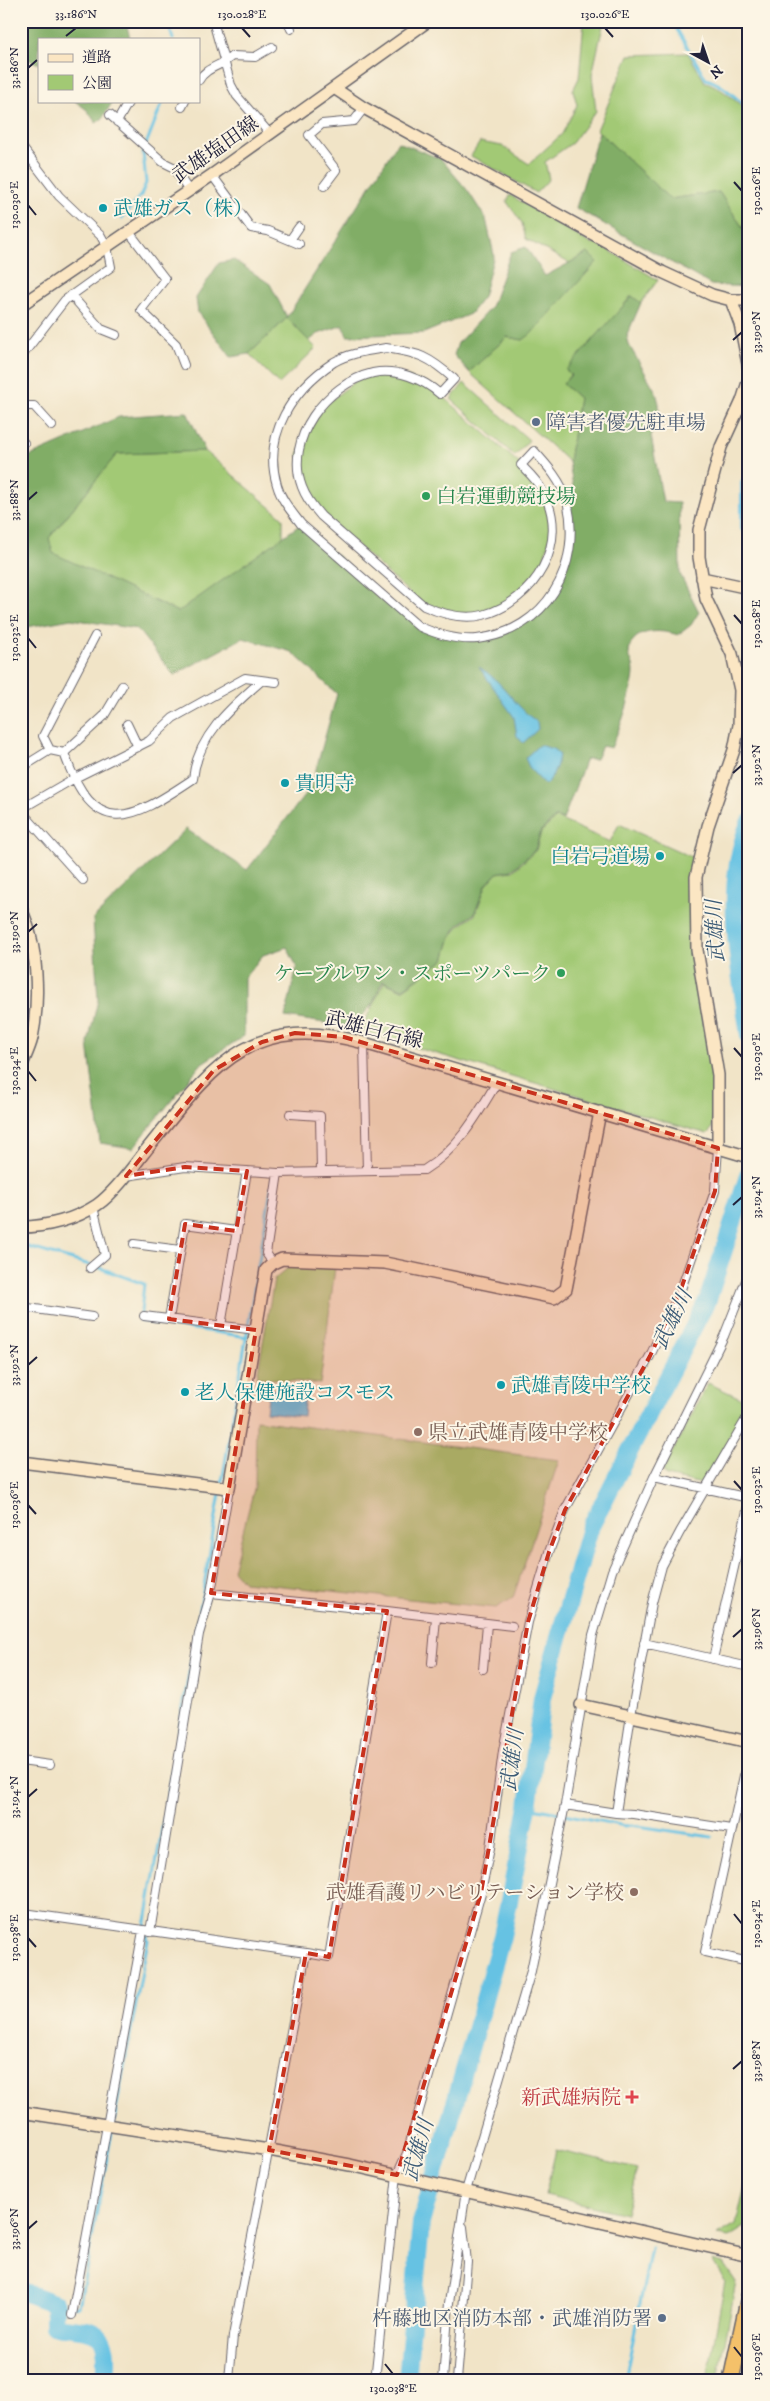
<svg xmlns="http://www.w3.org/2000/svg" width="770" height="2401" font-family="'IM FELL DW Pica','Noto Serif JP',serif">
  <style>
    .green { fill: #a2c974; stroke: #627658 }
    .forest { fill: #81ad66; stroke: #526850 }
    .water { fill: #66c2e3; stroke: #44728f }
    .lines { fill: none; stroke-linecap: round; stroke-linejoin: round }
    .stream { stroke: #66c2e3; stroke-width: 3 }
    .river { stroke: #66c2e3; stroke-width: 18 }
    .street-casing { stroke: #6a666c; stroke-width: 10 }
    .secondary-casing { stroke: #6a666c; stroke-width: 14 }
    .highway-casing { stroke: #6a666c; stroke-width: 18 }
    .street { stroke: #fff; stroke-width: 8 }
    .secondary { stroke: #fbe6c3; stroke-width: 11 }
    .highway { stroke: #f4c16a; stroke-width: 15 }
    .marked { fill: #c8321e; fill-opacity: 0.2; stroke: #c8321e; stroke-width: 4; stroke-dasharray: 10 6; stroke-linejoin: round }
    .ticks { fill: none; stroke: #22223b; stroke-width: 2 }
    .culture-dot { fill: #0f9aa8; stroke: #fcf5e5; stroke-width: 2 }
    .service-dot { fill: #5c6f8a; stroke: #fcf5e5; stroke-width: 2 }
    .leisure-dot { fill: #2e9e5b; stroke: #fcf5e5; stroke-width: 2 }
    .education-dot { fill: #8d6e63; stroke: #fcf5e5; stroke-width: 2 }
    .health-dot { fill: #e0444e; stroke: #fcf5e5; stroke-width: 2 }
    .labels { text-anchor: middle; stroke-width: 4; stroke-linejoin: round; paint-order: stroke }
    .street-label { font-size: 20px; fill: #22223b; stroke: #fcf5e5 }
    .culture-label { font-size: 20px; fill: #0d838f; stroke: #fcf5e5; text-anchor: start }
    .service-label { font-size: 20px; fill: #4e5e75; stroke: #fcf5e5; text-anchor: start }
    .leisure-label { font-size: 20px; fill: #27864d; stroke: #fcf5e5; text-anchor: start }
    .education-label { font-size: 20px; fill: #785e54; stroke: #fcf5e5; text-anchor: start }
    .health-label { font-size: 20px; fill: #be3a42; stroke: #fcf5e5; text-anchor: end }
    .water-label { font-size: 21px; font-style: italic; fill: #3a5a76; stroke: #fcf5e5 }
    .neatline { fill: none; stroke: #22223b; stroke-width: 2 }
    .ticks-label { font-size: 12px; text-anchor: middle; fill: #22223b }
  </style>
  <rect width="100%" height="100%" fill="#fcf5e5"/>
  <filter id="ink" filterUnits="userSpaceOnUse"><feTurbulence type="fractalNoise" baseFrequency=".02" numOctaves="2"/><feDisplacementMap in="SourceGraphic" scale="10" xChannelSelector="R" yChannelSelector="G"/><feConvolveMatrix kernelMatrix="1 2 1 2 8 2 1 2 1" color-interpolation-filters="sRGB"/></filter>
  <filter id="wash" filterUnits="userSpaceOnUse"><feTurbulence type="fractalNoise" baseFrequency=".0096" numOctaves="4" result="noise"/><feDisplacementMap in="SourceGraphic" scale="20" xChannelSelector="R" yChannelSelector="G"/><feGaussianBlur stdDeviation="1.12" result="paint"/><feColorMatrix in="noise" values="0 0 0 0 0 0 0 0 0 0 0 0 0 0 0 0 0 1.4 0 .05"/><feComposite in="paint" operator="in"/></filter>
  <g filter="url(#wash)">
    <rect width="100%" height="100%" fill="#f1e4c7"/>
    <path class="green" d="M584 21H604L592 75 596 111 572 143 545 162 549 179 536 193 471 156 480 142 502 146 529 164 562 134 577 105 573 90 579 78Z
      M688 53 705 82C719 85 735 102 749 110V237L719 192 670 199 597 130 629 55Z
      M510 195 593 245 595 242 658 280 641 303 631 296 563 384 579 398 569 462 469 372 507 337 523 340 588 253 569 263 526 239 522 223 507 202Z
      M287 318 316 348 279 384 249 354Z
      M395 373 429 384 521 465 543 491 552 531 538 578 498 610 461 616 424 606 308 501 298 455 316 412 359 378Z
      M464 383 529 440 515 456 451 399Z
      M205 451 283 518V539L178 612 52 553 49 538 117 454Z
      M556 818 610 842 619 824 696 859 695 960 697 986 713 1074V1122L712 1129 707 1134 360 1031 384 982 402 990 444 960 450 940 459 926 475 915 486 886 497 873 513 871 536 850 541 832Z
      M289 1267 335 1268 320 1384 257 1377 274 1280Z
      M708 1383 749 1402V1407L702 1484 666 1476 663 1470Z
      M256 1420 559 1460 513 1598 496 1608 244 1582 233 1570 255 1485Z
      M556 2150 637 2169 626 2214 545 2195Z
      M749 2169 748 2225 729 2237 717 2235 736 2224Z
      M712 2260 723 2263 736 2282 718 2380H707L725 2281Z"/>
    <path class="forest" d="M21 21H126L130 39H39V64L21 56Z
      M75 101H113L102 119 96 123 87 110Z
      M599 132 670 199 719 192 749 237V287L711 285 576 208Z
      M398 142 441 159 468 191 486 219 494 255 483 297 470 314 424 333 347 336 343 325 318 334 309 341 287 318 249 354 231 357 198 313 196 298 219 263 234 260 270 284 287 317Z
      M526 247 545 276 588 253 597 262 531 334 523 340 507 337 469 372 454 355 458 343 491 307 511 252Z
      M632 296 641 303 627 335 629 345 656 392 659 404V417L651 436 663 502 679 503 680 574 699 612 691 625 678 635C661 629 628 628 629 655 630 660 631 658 632 662 635 669 634 678 632 685 628 707 620 727 611 748L602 746 596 759H586L563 820 556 817 541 831 535 850 512 870 497 873 486 885 474 914 458 925 450 939 444 960 402 989 383 981 372 1005 352 1027 285 1017 297 967 287 947 263 955 244 978V1036L202 1063 133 1148 100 1143 88 1043 98 1000 93 919 186 829 247 870 311 787 337 694 292 652 243 638 174 675 137 629 71 619 21 628V460L119 417 187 412 205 451 117 454 49 538 53 553 178 612 301 524 418 626 456 638 498 634 542 608 568 561 567 500 575 499 569 462 579 398 563 384 571 375 566 370Z"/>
    <path class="water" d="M479 667C505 683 513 705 537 722L538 729 523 743 517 736 514 717Z
      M539 745 553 749 559 754C558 764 553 779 545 785L530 769 525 758Z
      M269 1389 305 1393 303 1416 266 1412Z"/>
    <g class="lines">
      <path class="stream" d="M167 21 173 39
        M672 21 706 79C722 83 735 98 749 108
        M122 218 141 195 146 183 143 152 163 101
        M21 1245 100 1268 144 1284 140 1321 248 1337
        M222 1482 273 1177
        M528 1807 625 1826 631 1825 712 1837
        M56 2304 79 2307 148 1940 145 1927 220 1493
        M625 2380 651 2248"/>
      <path class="river" d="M749 484V527
        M749 823C722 891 740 967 749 1036
        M21 2291 56 2304 53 2326C99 2331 110 2327 105 2380
        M407 2380 421 2223 502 1936 528 1807 542 1698 590 1528 708 1299 749 1173"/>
    </g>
  </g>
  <g filter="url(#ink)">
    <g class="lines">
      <g class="street-casing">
        <path id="street" d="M213 21 231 85 237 96 270 134
          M288 21 291 29
          M199 80C206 67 222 66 232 56L255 57 272 47
          M182 107 185 101
          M110 115 163 162 173 167 189 191
          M117 122 129 101
          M21 146 59 196 101 236 107 247 111 267 65 300 21 357
          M212 175 251 228 268 231 299 244
          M324 186 336 170 309 135 322 124 354 121 364 108
          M129 232 165 279 141 310 176 344 184 365
          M290 240 299 227
          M71 295 101 329 116 335
          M386 348C419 353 428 356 454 379L440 394C423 379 396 368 373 373 326 384 284 439 302 487 306 498 313 507 321 516L424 606C442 614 463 620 483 615 535 601 571 542 543 492 538 481 529 473 521 465L534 451C547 465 562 482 567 501 583 567 546 631 477 639 456 641 436 634 418 626L301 524C292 512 281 500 277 485 262 435 293 389 334 362 349 353 368 351 386 348Z
          M21 406H34L52 426
          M21 441 24 443
          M127 724 138 747
          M50 750 64 753C95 840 129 822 193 779 197 737 230 708 260 682
          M64 753 104 716 122 686
          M21 768 50 750 43 736 95 636
          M21 809 73 779 149 741 173 718 245 678 276 682
          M21 811 83 880
          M364 1043 367 1171
          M290 1114 320 1116 321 1172
          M126 1176 185 1167 278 1173 424 1170C458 1149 477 1116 497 1082
          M134 1244 180 1250
          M273 1263 266 1253 278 1173
          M90 1268 105 1255 93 1207
          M21 1307 92 1317
          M144 1316 256 1330
          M169 1319 185 1224 236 1231
          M221 1326 247 1171
          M654 1477 749 1498
          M211 1593 387 1611 329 1957 306 1953 233 2336 229 2380
          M387 1611 512 1626
          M644 1643 749 1667
          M713 1659 749 1502
          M432 1663 436 1618
          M483 1669 487 1624
          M749 1753 705 1952 749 1962
          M21 1761 50 1765
          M565 1805 616 1813
          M731 1829 633 1814 616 1813 631 1715 652 1603 662 1566 680 1532 749 1414
          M21 1911 31 1914 306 1953
          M150 1932 199 1634 211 1593 229 1488
          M72 2315 143 1931
          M375 2380 397 2175 407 2153 481 1893 490 1848 503 1751 528 1622 549 1552 565 1510 650 1356 680 1292 715 1191 718 1148
          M443 2380 449 2303 466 2191 531 1971 565 1805 593 1635 612 1571 654 1477 724 1336 749 1273
          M457 2380 467 2262 463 2227"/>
      </g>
      <g class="secondary-casing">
        <path id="secondary" d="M334 88 364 108 662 272 712 295 731 300 740 324 749 369
          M731 300H749
          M21 305 212 175 428 21
          M702 578 749 588
          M21 909C38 945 40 999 32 1038 30 1047 25 1057 21 1067
          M718 1148V1075L697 950 696 877 708 826 734 750 739 725 740 690 732 654 706 599 699 557V530L721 447 742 401 749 379
          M21 1227C47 1227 76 1219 97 1205 113 1194 131 1170 143 1154 210 1072 246 1010 364 1043L749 1157
          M21 1462 229 1488 266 1270 273 1263 282 1259 385 1263 554 1298 566 1289 600 1112
          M581 1705 749 1742
          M21 2112 269 2150 350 2165 749 2256"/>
      </g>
      <g class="highway-casing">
        <path id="highway" d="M731 2380 749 2296"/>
      </g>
      <use href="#street" class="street"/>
      <use href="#secondary" class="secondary"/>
      <use href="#highway" class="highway"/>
    </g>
  </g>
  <path class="marked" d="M295 1033 344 1037 718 1148 715 1191 680 1292 650 1356 565 1510 549 1552 528 1622 481 1893 397 2175 269 2150 306 1953 329 1957 387 1611 211 1593 256 1330 169 1319 185 1224 236 1231 247 1171 185 1167 126 1176 214 1070 262 1042Z"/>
  <path class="ticks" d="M242 28 250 37M605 28 613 37M66 36 76 28M28 68 37 60M734 182 742 191M28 205 36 215M733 340 742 332M28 500 37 492M734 615 742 624M28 638 36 648M733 773 742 765M28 932 37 924M734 1048 742 1057M28 1071 36 1081M733 1205 742 1197M28 1365 37 1357M734 1481 742 1490M28 1505 36 1514M733 1637 742 1629M28 1797 37 1789M734 1914 742 1924M28 1938 36 1947M733 2069 742 2061M28 2229 37 2221M734 2347 742 2357M385 2364 393 2374"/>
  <g class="culture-dot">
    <circle cx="103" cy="208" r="5"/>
    <circle cx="285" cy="783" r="5"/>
    <circle cx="660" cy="856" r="5"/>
    <circle cx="501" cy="1385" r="5"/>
    <circle cx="185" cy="1392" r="5"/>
  </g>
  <g class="service-dot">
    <circle cx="536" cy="422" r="5"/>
    <circle cx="662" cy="2318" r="5"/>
  </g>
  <g class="leisure-dot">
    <circle cx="426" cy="496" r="5"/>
    <circle cx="561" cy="973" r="5"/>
  </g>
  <g class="education-dot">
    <circle cx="418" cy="1432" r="5"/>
    <circle cx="634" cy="1892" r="5"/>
  </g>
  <path class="health-dot" d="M629.5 2089.5h5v5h5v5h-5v5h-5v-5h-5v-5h5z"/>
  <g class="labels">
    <g class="street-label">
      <text transform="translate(215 149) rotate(-35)" y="7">武雄塩田線</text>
      <text transform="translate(374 1029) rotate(14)" y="7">武雄白石線</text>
    </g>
    <g class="culture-label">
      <text x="113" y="215">武雄ガス（株）</text>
      <text x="295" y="790">貴明寺</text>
      <text x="650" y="863" text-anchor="end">白岩弓道場</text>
      <text x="511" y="1392">武雄青陵中学校</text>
      <text x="195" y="1399">老人保健施設コスモス</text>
    </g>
    <g class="service-label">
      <text x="546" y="429">障害者優先駐車場</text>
      <text x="652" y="2325" text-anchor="end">杵藤地区消防本部・武雄消防署</text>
    </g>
    <g class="leisure-label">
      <text x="436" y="503">白岩運動競技場</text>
      <text x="551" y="980" text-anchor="end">ケーブルワン・スポーツパーク</text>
    </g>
    <g class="education-label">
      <text x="428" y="1439">県立武雄青陵中学校</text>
      <text x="624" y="1899" text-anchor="end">武雄看護リハビリテーション学校</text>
    </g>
    <g class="health-label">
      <text x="621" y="2104">新武雄病院</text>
    </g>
    <g class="water-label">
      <text transform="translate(715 931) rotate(-93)" y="7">武雄川</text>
      <text transform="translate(672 1319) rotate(-64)" y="7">武雄川</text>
      <text transform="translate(512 1760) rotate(-83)" y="7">武雄川</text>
      <text transform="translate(418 2150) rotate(-74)" y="7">武雄川</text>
    </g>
  </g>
  <rect width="770" height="2401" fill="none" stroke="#fcf5e5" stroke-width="55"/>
  <rect x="38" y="38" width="162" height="65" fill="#fcf5e5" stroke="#a5a1a1"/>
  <rect x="48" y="54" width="25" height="8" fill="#fbe6c3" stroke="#a5a1a1"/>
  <text x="82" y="62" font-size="15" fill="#22223b">道路</text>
  <rect x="48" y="75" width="25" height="15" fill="#a2c974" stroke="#a5a1a1"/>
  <text x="82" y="88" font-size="15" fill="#22223b">公園</text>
  <g transform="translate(708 62) rotate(140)" stroke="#fcf5e5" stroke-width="4" paint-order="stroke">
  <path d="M0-4L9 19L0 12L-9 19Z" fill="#22223b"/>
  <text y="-8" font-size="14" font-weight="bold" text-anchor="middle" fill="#22223b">N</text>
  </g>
  <rect x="28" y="28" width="714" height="2346" class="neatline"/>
  <g class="ticks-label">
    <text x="76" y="18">33.186°N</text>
    <text x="242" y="18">130.028°E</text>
    <text x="605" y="18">130.026°E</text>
    <text transform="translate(14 68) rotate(-90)" y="4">33.186°N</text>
    <text transform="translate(756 191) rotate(-90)" y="4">130.026°E</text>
    <text transform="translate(14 205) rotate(-90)" y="4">130.030°E</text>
    <text transform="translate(756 332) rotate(-90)" y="4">33.190°N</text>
    <text transform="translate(14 500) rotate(-90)" y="4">33.188°N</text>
    <text transform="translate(756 624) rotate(-90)" y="4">130.028°E</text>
    <text transform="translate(14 638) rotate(-90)" y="4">130.032°E</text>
    <text transform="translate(756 765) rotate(-90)" y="4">33.192°N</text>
    <text transform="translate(14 932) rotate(-90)" y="4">33.190°N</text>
    <text transform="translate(756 1057) rotate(-90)" y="4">130.030°E</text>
    <text transform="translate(14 1071) rotate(-90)" y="4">130.034°E</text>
    <text transform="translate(756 1197) rotate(-90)" y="4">33.194°N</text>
    <text transform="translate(14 1365) rotate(-90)" y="4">33.192°N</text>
    <text transform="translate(756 1490) rotate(-90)" y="4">130.032°E</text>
    <text transform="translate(14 1505) rotate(-90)" y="4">130.036°E</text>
    <text transform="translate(756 1629) rotate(-90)" y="4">33.196°N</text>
    <text transform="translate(14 1797) rotate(-90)" y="4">33.194°N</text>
    <text transform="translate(756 1924) rotate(-90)" y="4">130.034°E</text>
    <text transform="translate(14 1938) rotate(-90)" y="4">130.038°E</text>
    <text transform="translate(756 2061) rotate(-90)" y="4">33.198°N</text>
    <text transform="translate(14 2229) rotate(-90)" y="4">33.196°N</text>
    <text transform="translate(756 2357) rotate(-90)" y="4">130.036°E</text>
    <text x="393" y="2392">130.038°E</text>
  </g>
</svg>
